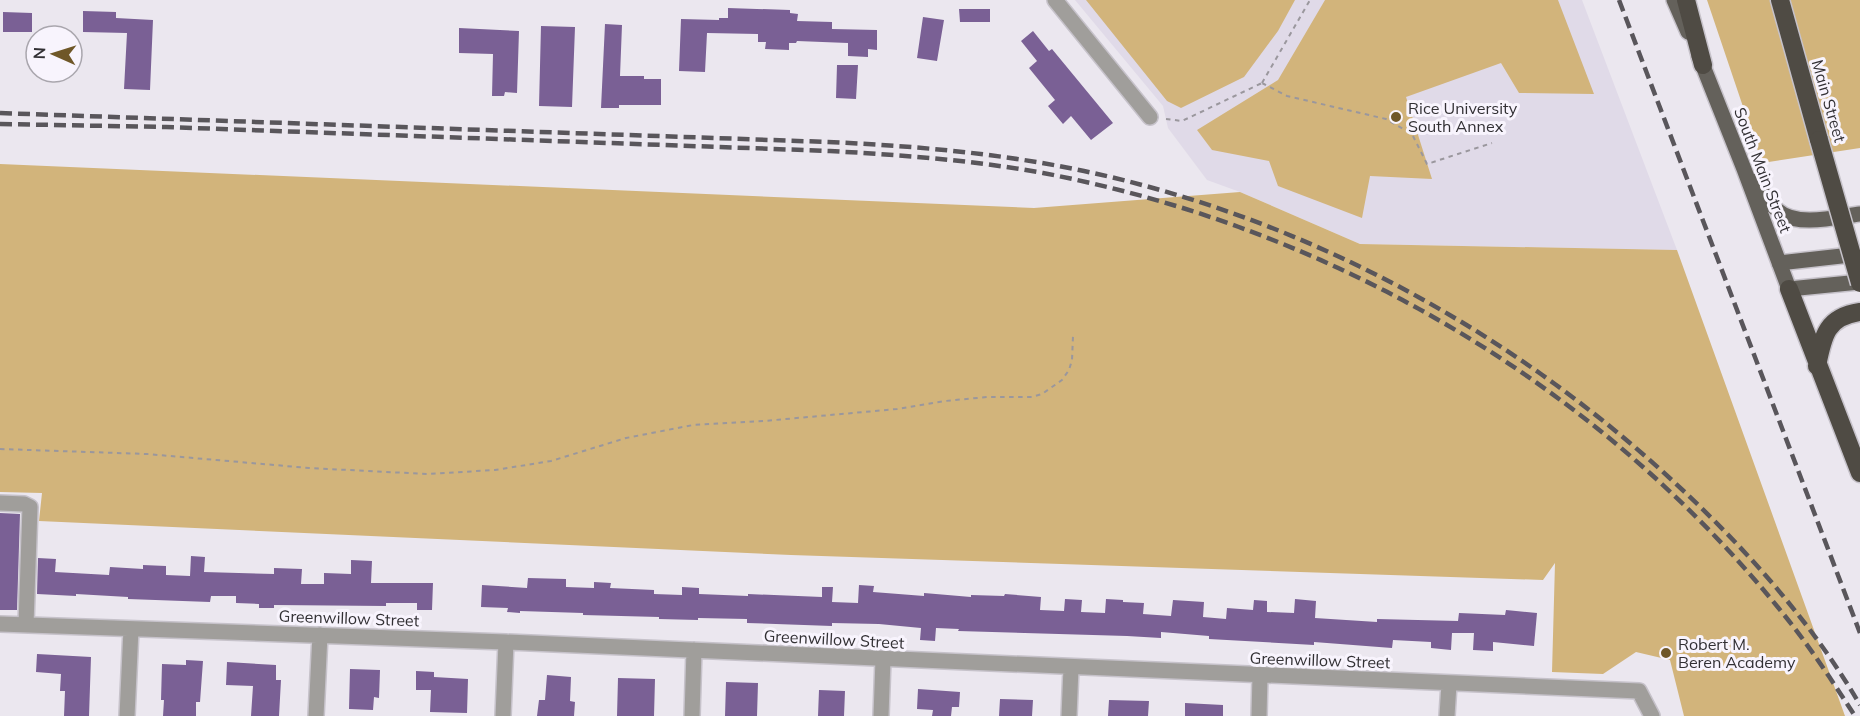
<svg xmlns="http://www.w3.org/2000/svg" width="1860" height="716" font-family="Mulish,sans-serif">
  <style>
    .built { fill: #e0dae8 }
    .green { fill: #d2b47b }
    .building { fill: #7a6095 }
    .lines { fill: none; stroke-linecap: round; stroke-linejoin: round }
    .minor-casing { stroke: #c6c2ca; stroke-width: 18 }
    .major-casing { stroke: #c6c2ca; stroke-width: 18 }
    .highway-casing { stroke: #c6c2ca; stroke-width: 21 }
    .path { stroke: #9a979d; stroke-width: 2; stroke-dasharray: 4.5 4.5; stroke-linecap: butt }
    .minor { stroke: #a09e9b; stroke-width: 15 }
    .major { stroke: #64615b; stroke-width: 15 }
    .highway { stroke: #4f4b44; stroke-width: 18 }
    .rail { stroke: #59565b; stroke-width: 4.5; stroke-dasharray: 12 6; stroke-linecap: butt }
    .highway-bridge-casing { stroke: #c6c2ca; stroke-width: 21; stroke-linecap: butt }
    .highway-bridge { stroke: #4f4b44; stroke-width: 18 }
    .poi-dot { fill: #6f5728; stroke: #f8f4fd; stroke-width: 2 }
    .labels { text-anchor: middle; stroke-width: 6; stroke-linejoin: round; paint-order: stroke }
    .street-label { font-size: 16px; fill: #323034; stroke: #f8f4fd }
    .poi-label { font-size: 16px; fill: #323034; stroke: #f8f4fd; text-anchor: start }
  </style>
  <rect width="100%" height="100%" fill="#ebe7ef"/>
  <path class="built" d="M1075 0H1582L1677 250 1360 244 1240 192 1207 180 1168 128 1163 106Z"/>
  <path class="green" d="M1086 0H1295L1278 31 1244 77 1181 108 1167 101Z
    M1325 0H1558L1594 94 1519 93 1501 63 1406 97 1432 179 1370 176 1362 218 1278 186 1269 161 1212 150 1197 130 1278 80Z
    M1707 0H1860V148L1762 163Z
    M0 164 1034 208 1240 192 1360 244 1677 250 1845 716H1684L1670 660 1636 652 1603 674 1552 672 1555 563 1543 580 791 555 39 521 42 493 0 492Z"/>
  <path class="building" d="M728 8 790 10V13L798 14 797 21 832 22V29L877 30V50L868 49V57L848 56V43L797 41 796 43H789V50L765 49 766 42H758V34L707 33 705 72 679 71 681 19 719 20V18H728Z
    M959 9H990V22H960Z
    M83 11 116 12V18L153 20 150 90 124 89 127 33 83 32Z
    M3 12 32 13V32H3Z
    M923 17 944 20 937 61 917 58Z
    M605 24 622 25 620 76H644V79H661V105H619V108H601Z
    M541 26 575 27 572 107 539 106Z
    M459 28 519 31 517 93 505 92 504 96H492L493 54 459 53Z
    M1033 31 1049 51 1052 49 1113 123 1091 140 1071 116 1063 124 1048 106 1055 100 1029 68 1037 61 1021 41Z
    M837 65H858L856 99 836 98Z
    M0 513 20 514 17 610H0Z
    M191 556 205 557 204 572 274 574V568L302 569 301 584H324V573L351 574V560L372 561 371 583H433L432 610H417V603H386V606L274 605V608H259V604L236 603V596H211L210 602 128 599V597L76 594V596L37 594 38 558 56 559 55 572 109 575 110 567 143 569V565L166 566V575L190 576Z
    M528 578 566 579V587L594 588V582L611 583 610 588 654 590V594L682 595V587L699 588V594L748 596V594L822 597V587H833L832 602 858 603 859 585 874 586 873 592 924 596V593L971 597V595L1004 596 1005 594 1041 597 1040 610 1064 611 1065 599 1082 600 1081 612 1105 613 1106 599 1123 600V602L1144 603 1143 614 1171 616 1173 600 1204 602 1203 617 1226 619 1227 608 1253 610 1254 600 1267 601V612L1294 613 1295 599 1316 601 1315 618 1377 622V619L1458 621 1459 613 1505 615 1506 610 1537 613 1534 646 1493 642V651L1473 650 1474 633H1452L1451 650 1431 648V642L1393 640 1392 648 1314 642V645L1209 639V636L1161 632V638L1127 636 958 631 959 629 936 628 935 641 920 640 921 628 879 624 832 623V626L747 623V619L698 618V620L659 619V617L583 615V613L520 611V613L507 612 508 608 481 607 482 585 527 588Z
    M37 654 91 657 89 716H64L65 691H60L61 674 36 672Z
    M186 660 203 661 200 702H196V716H163L164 700H161L162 664 186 665Z
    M227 662 276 665V680H281L279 716H251L253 686 226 685Z
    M350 669 380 670 379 698 374 697 373 710 349 709Z
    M416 671 434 672V677L468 679 467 713 430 712 431 690H416Z
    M547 675 571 677 570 701 575 702 574 716H537L539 700H545Z
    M618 678 655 679 654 716H617Z
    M726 682 758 683 757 716H725Z
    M918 689 960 692 959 707H952L951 716H932L933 710 917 709Z
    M819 690 845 691 844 716H818Z
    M1000 699 1033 700 1032 716H999Z
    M1109 700 1149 701 1148 716H1108Z
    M1185 703 1223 705V716H1185Z"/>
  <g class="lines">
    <g class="minor-casing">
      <path id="minor" d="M1055 0 1150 117
        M0 503 24 504 30 507 26 625
        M0 624 506 642 1639 691 1652 716
        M127 716 131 629
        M316 716 320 635
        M503 716 506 642
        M692 716 694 650
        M881 716 883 659
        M1069 716 1071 668
        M1259 716 1260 676
        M1447 716 1449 684"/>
    </g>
    <g class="major-casing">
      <path id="major" d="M1674 0 1688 32
        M1699 56 1744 169 1789 289 1860 282
        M1753 181C1761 190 1768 202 1777 210 1796 228 1837 217 1860 214
        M1779 263 1860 254"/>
    </g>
    <g class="highway-casing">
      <path id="highway" d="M1686 0 1703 65
        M1780 0 1819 140
        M1789 289 1860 473
        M1817 366C1823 336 1826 317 1860 312"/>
    </g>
    <path class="path" d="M1262 83 1287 96 1386 119 1412 134 1427 164 1492 143
      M1262 83 1310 0
      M1166 119 1182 121 1262 83
      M0 449 147 454 309 468 427 474 495 470 551 461 626 438 693 425 764 421 897 409 945 401 987 397H1032L1042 394 1062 380 1069 370 1072 360 1073 336"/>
    <use href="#minor" class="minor"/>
    <use href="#major" class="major"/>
    <use href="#highway" class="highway"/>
    <path class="rail" d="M1619 0 1860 633
      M0 113 828 142C914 146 999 153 1084 171 1299 217 1499 324 1662 471 1737 539 1809 617 1860 705
      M0 124 166 127 830 151C901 155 972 160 1043 173 1332 228 1600 385 1785 616 1810 647 1833 682 1855 716"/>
    <g class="highway-bridge-casing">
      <path id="highway-bridge" d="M1819 140 1860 283"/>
    </g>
    <use href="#highway-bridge" class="highway-bridge"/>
  </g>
  <g class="poi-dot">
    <circle cx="1396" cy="117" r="6"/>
    <circle cx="1666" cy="653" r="6"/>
  </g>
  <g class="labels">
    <g class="street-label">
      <text transform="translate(1829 101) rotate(74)" y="6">Main Street</text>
      <text transform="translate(1763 170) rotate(69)" y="6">South Main Street</text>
      <text transform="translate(349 618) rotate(2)" y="6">Greenwillow Street</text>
      <text transform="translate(834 639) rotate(3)" y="6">Greenwillow Street</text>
      <text transform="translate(1320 660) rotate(2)" y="6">Greenwillow Street</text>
    </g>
    <g class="poi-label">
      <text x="1408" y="114">Rice University<tspan x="1408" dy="18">South Annex</tspan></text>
      <text x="1678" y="650">Robert M.<tspan x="1678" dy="18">Beren Academy</tspan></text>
    </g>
  </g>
  <g transform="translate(54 54) rotate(273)"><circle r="28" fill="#f8f4fd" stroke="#a9a6ad" stroke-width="1.5"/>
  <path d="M0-4.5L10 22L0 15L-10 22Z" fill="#6f5728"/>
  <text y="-9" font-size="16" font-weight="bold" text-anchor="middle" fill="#323034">N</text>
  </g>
</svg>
